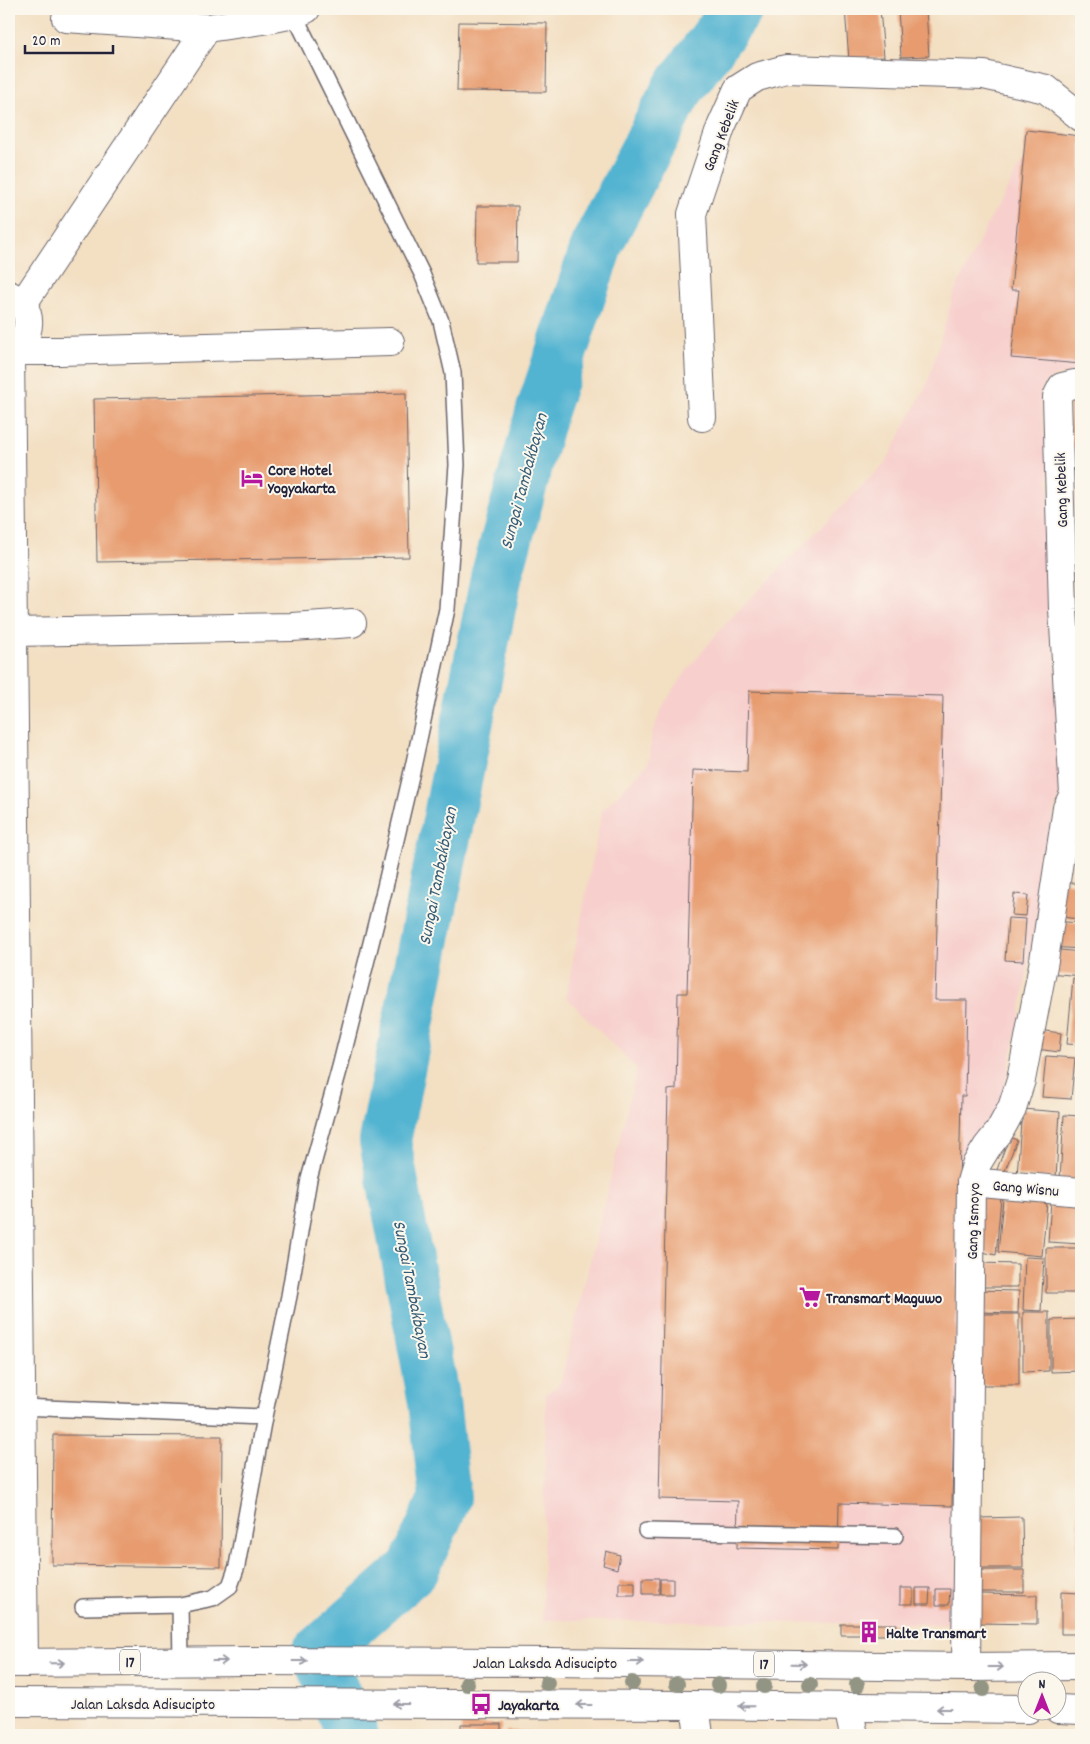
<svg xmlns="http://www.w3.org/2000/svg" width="1090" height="1744" font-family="Dekko,sans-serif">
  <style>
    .built { fill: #f7d0cd }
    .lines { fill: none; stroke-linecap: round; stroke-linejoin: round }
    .river { stroke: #52b4d1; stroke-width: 52 }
    .building { fill: #e79b6e }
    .service-casing { stroke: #6b646a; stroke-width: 18 }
    .minor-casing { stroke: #6b646a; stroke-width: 30 }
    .trunk-casing { stroke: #6b646a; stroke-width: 30 }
    .service { stroke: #fff; stroke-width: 15 }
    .minor { stroke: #fff; stroke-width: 28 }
    .trunk { stroke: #fff; stroke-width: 28 }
    .tree { fill: #929484 }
    .oneway { stroke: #9c9ca7 }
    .labels { text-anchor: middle; stroke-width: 4; stroke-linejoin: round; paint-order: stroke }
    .shield { fill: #fbf7ec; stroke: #636270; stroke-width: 1 }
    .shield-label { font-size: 15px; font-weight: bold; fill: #22223b }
    .street-label { font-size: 16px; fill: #22223b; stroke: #fbf7ec }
    .poi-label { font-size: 16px; font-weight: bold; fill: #22223b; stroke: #fbf7ec; text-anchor: start }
    .water-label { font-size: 18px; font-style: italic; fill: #355c77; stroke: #fbf7ec }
  </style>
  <rect width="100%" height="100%" fill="#fbf7ec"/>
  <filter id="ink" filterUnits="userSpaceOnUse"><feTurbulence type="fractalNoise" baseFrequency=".02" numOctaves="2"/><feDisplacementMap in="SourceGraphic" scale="10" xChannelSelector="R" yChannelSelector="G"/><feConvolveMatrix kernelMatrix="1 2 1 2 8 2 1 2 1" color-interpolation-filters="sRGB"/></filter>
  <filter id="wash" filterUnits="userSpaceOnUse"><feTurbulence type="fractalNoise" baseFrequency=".0096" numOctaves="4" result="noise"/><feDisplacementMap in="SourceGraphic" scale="20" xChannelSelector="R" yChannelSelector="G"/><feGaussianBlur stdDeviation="1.12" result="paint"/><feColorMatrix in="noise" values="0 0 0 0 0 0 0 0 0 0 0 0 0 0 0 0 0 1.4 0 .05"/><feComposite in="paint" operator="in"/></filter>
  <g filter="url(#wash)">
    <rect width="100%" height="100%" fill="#f3dfc2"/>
    <path class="built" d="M1026 130 1081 136V376L1057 375 1046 382 1040 393 1049 474 1061 798 1055 806 1020 1014 1002 1099 986 1132 963 1152 957 1624 542 1620 546 1394 560 1384 637 1069 566 997 602 811 648 763 652 733 665 702 686 672 711 641 728 621 886 462 928 382 954 293 986 227 1023 161Z"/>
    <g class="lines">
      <path class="river" d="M353 1735 317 1654 413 1569 445 1498 434 1402 385 1141 496 578 542 410 598 242 676 92 737 9"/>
    </g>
    <g id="blocks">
      <path class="building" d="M845 9H880L884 57 849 60Z
        M898 9H926L929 56 901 57Z
        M459 22 547 23 546 92 457 91Z
        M1026 130 1081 136V364L1011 358 1019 290H1011Z
        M477 206H518L517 262H476Z
        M1070 392 1081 393V453H1068Z
        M406 393 409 557 97 562 94 399Z
        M1077 539 1081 540V578H1076Z
        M749 691 943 696 935 1000H967L965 1096H961L952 1506 839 1503 838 1550 737 1548 738 1501 659 1499 668 1090 676 1089 678 993H687L693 770 747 772Z
        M1062 882 1081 884V919L1059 917Z
        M1014 894 1028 895 1026 916 1012 915Z
        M1008 918 1026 919 1023 961 1005 960Z
        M1052 921 1081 923V949L1050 947Z
        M1051 949 1081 952V976L1049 973Z
        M1073 978 1081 979V1045L1067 1044Z
        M1038 1030 1061 1033 1059 1052 1036 1049Z
        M1046 1056 1075 1058 1071 1099 1042 1097Z
        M1022 1109 1060 1112 1056 1178 1017 1176Z
        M1064 1115 1081 1116V1180L1060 1179Z
        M1009 1137 1017 1140 1002 1178 995 1175Z
        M982 1197H1001L996 1255 978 1251Z
        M1003 1199 1047 1203 1042 1256 998 1252Z
        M1051 1201 1081 1203V1244L1048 1242Z
        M1046 1248H1081V1293H1046Z
        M1025 1257 1044 1258 1041 1311 1023 1310Z
        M977 1263 1018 1264V1287H977Z
        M976 1290 1019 1291 1018 1313 976 1312Z
        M1023 1312H1049V1371L1023 1372Z
        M977 1314H1019V1385H976Z
        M1081 1319V1371L1051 1372V1320Z
        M53 1435 222 1436 221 1567 52 1565Z
        M1079 1485H1081V1564H1076Z
        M1022 1517 1023 1568H979L978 1518Z
        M606 1551 620 1555 617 1569 603 1565Z
        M978 1570H1024V1592H979Z
        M643 1578H659V1594H643Z
        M660 1579H673V1594H660Z
        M619 1582H635V1595H619Z
        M900 1588H913V1604H900Z
        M916 1588H930L929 1604H916Z
        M936 1589H950L949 1605H936Z
        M1061 1592 1081 1593V1634H1061Z
        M978 1594 1037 1595V1624L978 1623Z
        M841 1624H897L896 1635H841Z
        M461 1724H501V1735H461Z
        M506 1731H530V1735H506Z"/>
    </g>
  </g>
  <g filter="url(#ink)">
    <use href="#blocks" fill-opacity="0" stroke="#6b646a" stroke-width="1"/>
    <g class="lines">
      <g class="service-casing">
        <path id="service" d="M21 1407 264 1417
          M646 1531 895 1536
          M180 1605 181 1661
          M83 1607 180 1605 213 1598 230 1586 237 1566 264 1417 289 1296 309 1179 340 1067 385 887 413 767 447 609 457 465 453 373 441 321 422 274 294 14"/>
      </g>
      <g class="minor-casing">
        <path id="minor" d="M66 18 207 28 269 19 294 14 306 9
          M9 295C36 307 33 339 9 353
          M22 305 207 28
          M17 348 23 351H60L390 342
          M10 352 24 1663
          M702 417 692 214 721 127 738 89 757 77 786 69 984 75 1046 89 1081 117
          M13 632 292 627 352 623
          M1074 794 1063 609 1057 397 1062 387 1074 384H1081
          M971 1182 1081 1192
          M966 1667 971 1182 976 1165 987 1147 999 1132 1012 1108 1021 1080 1044 960 1067 808 1074 794
          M695 1705 699 1735
          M848 1707 854 1735"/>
      </g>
      <g class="trunk-casing">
        <path id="trunk" d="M9 1663 252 1661 550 1662 966 1667 1081 1666
          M9 1702 695 1705 1028 1709
          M1058 1709 1081 1710"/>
      </g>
      <use href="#service" class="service"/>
      <use href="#minor" class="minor"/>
      <use href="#trunk" class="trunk"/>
    </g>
    <g class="tree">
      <circle cx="547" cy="1683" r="8"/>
      <circle cx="632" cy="1683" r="8"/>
      <circle cx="467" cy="1684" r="8"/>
      <circle cx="677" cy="1684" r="8"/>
      <circle cx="718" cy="1685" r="8"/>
      <circle cx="810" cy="1685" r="8"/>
      <circle cx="857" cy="1685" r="8"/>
      <circle cx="764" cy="1686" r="8"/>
      <circle cx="983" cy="1689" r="8"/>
    </g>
    <defs><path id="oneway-shaft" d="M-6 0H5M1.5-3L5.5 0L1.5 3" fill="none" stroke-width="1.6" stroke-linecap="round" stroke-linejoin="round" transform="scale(1.25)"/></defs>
    <g class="oneway">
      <use href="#oneway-shaft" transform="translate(220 1661)"/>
      <use href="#oneway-shaft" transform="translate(300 1661)"/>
      <use href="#oneway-shaft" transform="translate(636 1662)"/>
      <use href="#oneway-shaft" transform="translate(57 1663) rotate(-1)"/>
      <use href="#oneway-shaft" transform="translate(799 1664) rotate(1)"/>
      <use href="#oneway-shaft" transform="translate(996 1667)"/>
      <use href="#oneway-shaft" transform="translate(401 1704) rotate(-180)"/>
      <use href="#oneway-shaft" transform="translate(584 1705) rotate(-180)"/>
      <use href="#oneway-shaft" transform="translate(746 1706) rotate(-179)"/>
      <use href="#oneway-shaft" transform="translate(944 1709) rotate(-180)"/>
    </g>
  </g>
  <defs>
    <g id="hotel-bare" transform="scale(1.725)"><path d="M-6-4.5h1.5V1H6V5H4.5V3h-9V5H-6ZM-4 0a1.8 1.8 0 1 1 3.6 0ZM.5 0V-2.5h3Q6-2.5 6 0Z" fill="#b5179e" stroke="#fbf7ec" stroke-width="2.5" paint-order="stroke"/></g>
    <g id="supermarket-bare" transform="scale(1.725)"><path d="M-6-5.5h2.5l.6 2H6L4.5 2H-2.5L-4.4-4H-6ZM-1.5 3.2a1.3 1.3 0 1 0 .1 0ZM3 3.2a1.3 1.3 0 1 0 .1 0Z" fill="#b5179e" stroke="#fbf7ec" stroke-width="2.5" paint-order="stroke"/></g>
    <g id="building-bare" transform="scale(1.725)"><path d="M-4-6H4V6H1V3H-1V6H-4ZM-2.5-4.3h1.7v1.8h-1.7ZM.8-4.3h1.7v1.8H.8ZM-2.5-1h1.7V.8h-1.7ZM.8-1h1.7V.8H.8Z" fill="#b5179e" stroke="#fbf7ec" stroke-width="2.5" paint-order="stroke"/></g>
    <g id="bus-bare" transform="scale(1.725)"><path d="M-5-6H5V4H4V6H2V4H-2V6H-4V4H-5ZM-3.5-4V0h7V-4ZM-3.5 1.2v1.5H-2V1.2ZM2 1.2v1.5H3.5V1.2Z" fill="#b5179e" stroke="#fbf7ec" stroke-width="2.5" paint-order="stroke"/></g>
  </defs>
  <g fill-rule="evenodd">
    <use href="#hotel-bare" x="252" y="478"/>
    <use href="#supermarket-bare" x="810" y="1297"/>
    <use href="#building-bare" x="869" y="1632"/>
    <use href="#bus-bare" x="481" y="1704"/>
  </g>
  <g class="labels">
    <g class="shield">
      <rect x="120" y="1649.5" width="20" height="25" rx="4"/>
      <rect x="754" y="1651.5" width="20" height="25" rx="4"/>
    </g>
    <g class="shield-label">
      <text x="130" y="1667">17</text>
      <text x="764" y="1669">17</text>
    </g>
    <g class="street-label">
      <text transform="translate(720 135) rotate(-69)" y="6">Gang Kebelik</text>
      <text transform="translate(1060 490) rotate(-92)" y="6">Gang Kebelik</text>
      <text transform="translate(1026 1187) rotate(5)" y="6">Gang Wisnu</text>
      <text transform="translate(972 1221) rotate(-88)" y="6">Gang Ismoyo</text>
      <text x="545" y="1668">Jalan Laksda Adisucipto</text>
      <text x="143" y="1709">Jalan Laksda Adisucipto</text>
    </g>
    <g class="poi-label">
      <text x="268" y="475">Core Hotel<tspan x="268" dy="18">Yogyakarta</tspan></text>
      <text x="826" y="1303">Transmart Maguwo</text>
      <text x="886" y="1638">Halte Transmart</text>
      <text x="498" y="1710">Jayakarta</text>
    </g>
    <g class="water-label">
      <text transform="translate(523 481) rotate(-75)" y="6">Sungai Tambakbayan</text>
      <text transform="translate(437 876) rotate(-79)" y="6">Sungai Tambakbayan</text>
      <text transform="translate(413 1289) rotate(79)" y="6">Sungai Tambakbayan</text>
    </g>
  </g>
  <rect width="1090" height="1744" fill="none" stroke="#fbf7ec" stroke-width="30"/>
  <g transform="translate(1042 1696)"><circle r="24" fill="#fbf7ec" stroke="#a4a2a5"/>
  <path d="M0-4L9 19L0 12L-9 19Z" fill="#b5179e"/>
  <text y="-8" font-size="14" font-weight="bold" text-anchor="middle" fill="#22223b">N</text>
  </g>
  <path d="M25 45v8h88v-8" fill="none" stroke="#22223b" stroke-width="2.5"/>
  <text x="32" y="45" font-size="15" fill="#22223b" stroke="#fbf7ec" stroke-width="4" paint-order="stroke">20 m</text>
</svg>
